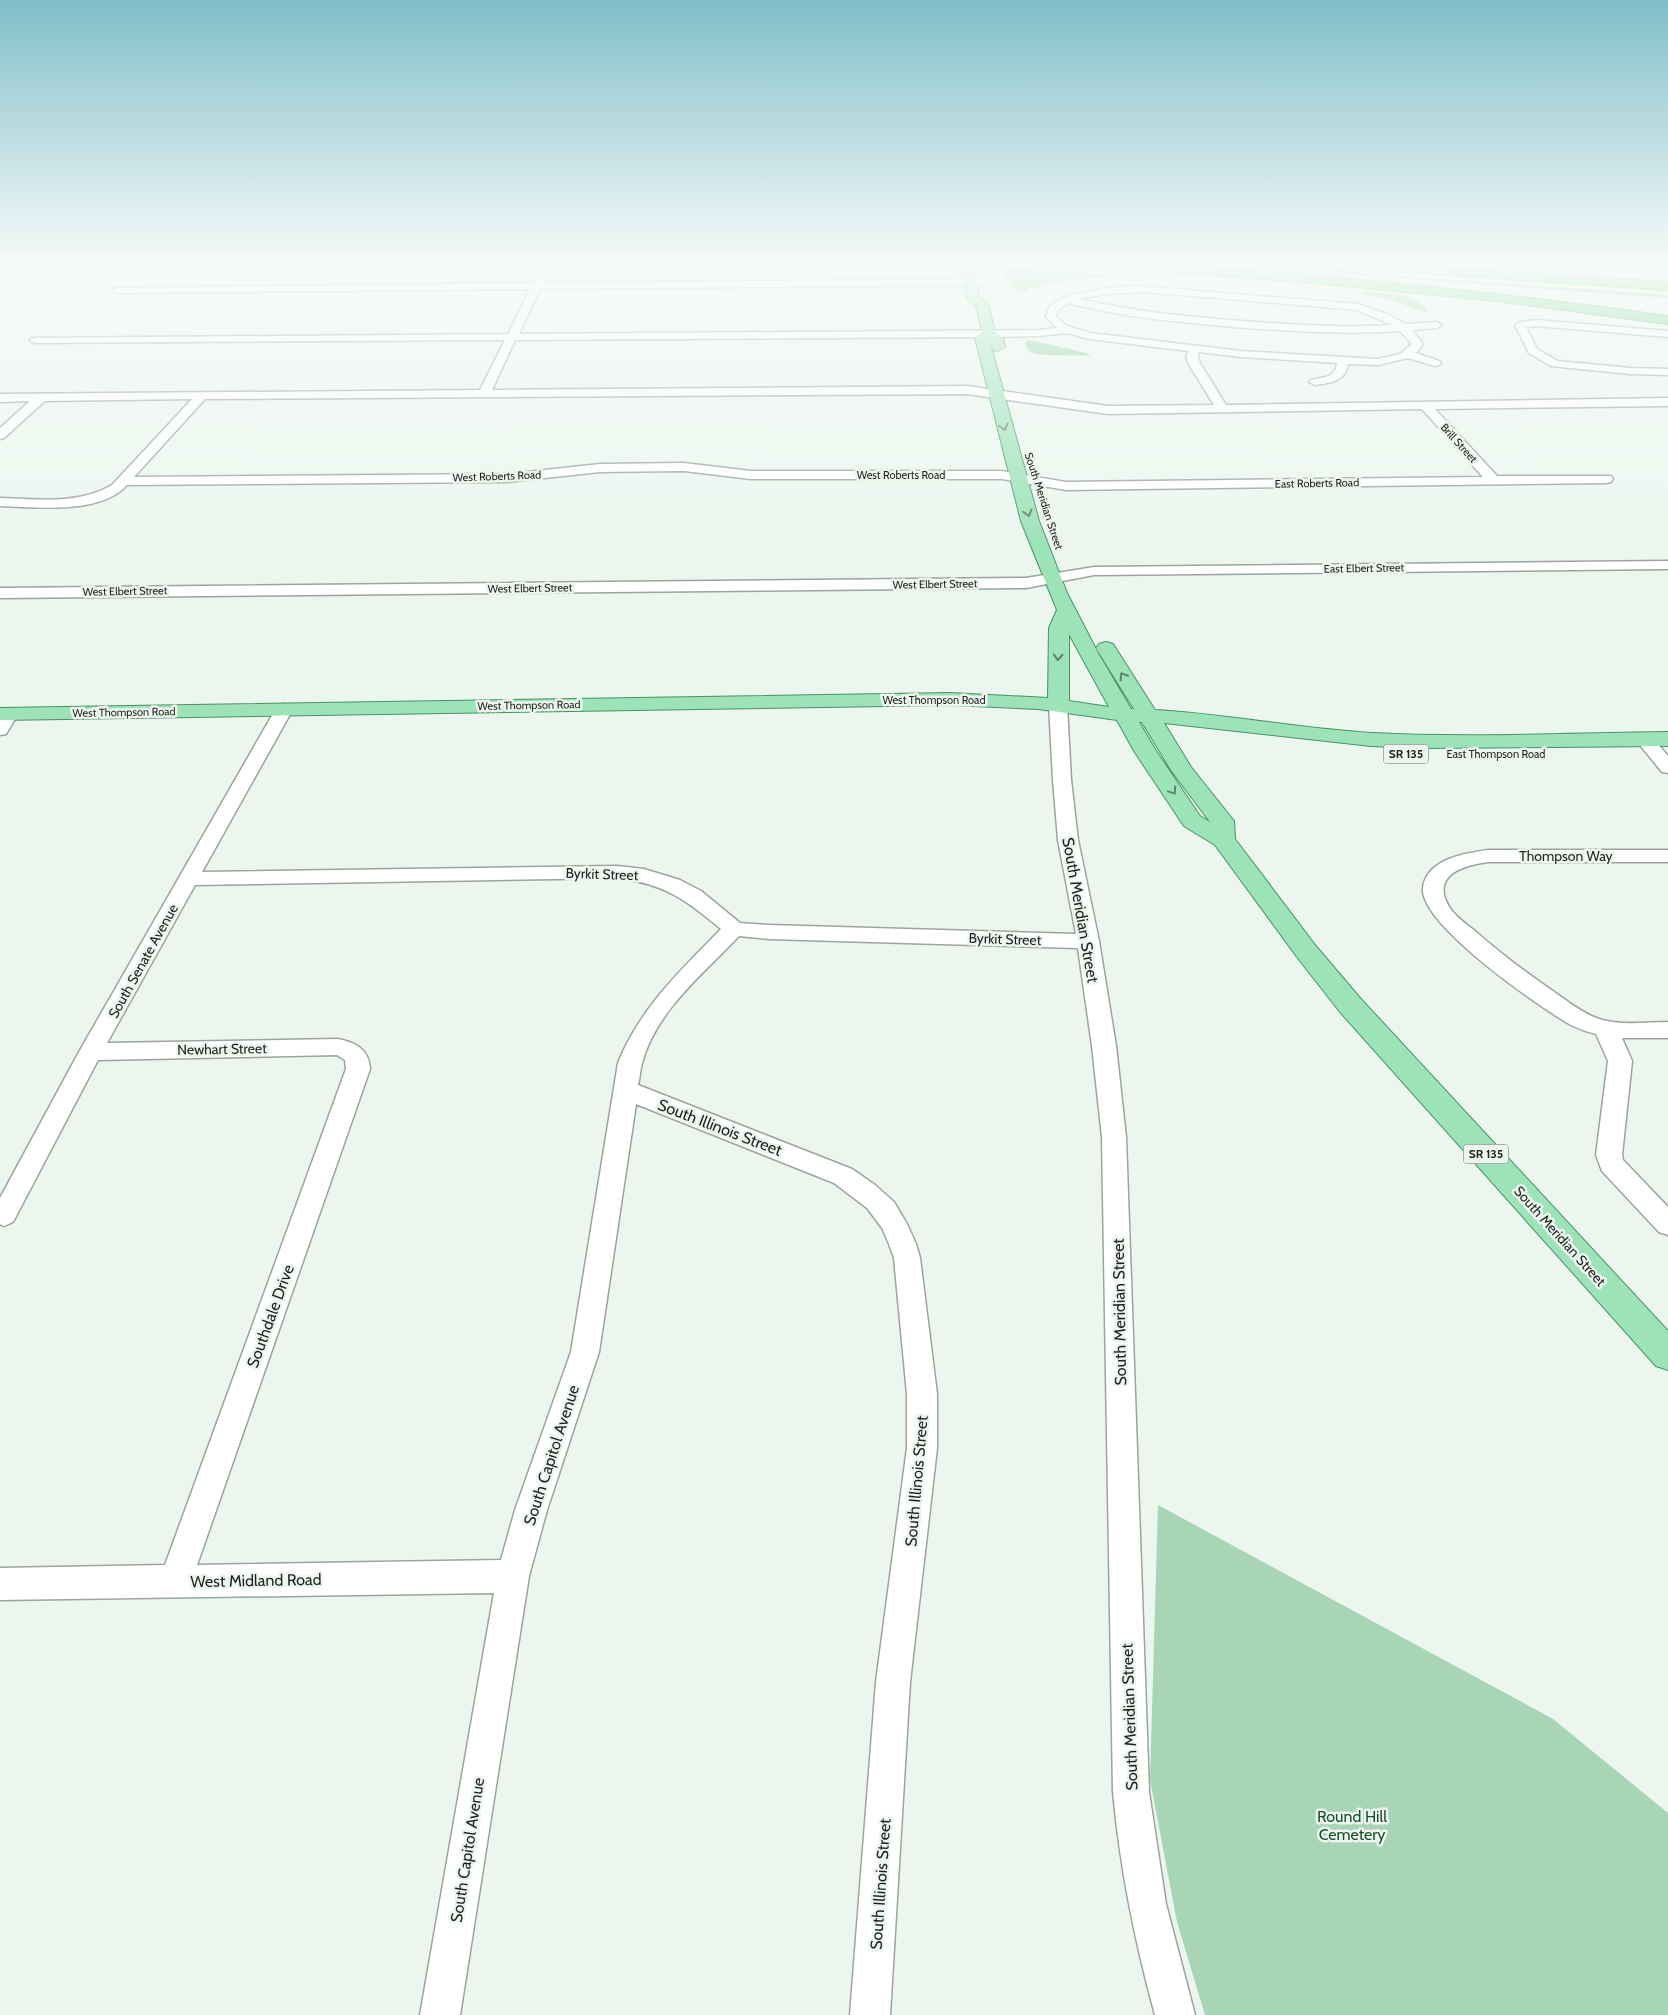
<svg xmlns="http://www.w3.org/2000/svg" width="1668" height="2015" font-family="Cabin,sans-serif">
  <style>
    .green { fill: #a8d5b5 }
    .water { fill: #84cc9b }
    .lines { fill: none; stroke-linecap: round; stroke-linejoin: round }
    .minor-casing { stroke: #9ba59e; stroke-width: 3 }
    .major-casing { stroke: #459464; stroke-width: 2 }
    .highway-casing { stroke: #459464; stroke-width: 2 }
    .minor { fill: #fff; fill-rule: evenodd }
    .major { fill: #9ce3b8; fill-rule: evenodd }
    .highway { fill: #5ad188; fill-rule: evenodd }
    .oneway { stroke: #5e826c }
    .labels { text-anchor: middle; stroke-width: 5; stroke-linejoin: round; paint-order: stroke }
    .far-street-label { font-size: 11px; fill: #1f2220; stroke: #ecf6ef }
    .shield { fill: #ecf6ef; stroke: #5c625e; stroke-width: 1 }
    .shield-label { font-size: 12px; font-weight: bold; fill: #1f2220 }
    .street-label { font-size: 14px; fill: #1f2220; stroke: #ecf6ef }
    .near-street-label { font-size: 16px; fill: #1f2220; stroke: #ecf6ef }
    .near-park-label { font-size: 16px; fill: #194f2e; stroke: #ecf6ef }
  </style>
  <rect width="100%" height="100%" fill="#ecf6ef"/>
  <path class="green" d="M1158 1505 1553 1719 1668 1813V2015H1205L1177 1922 1150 1780Z"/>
  <path class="water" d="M1304 264H1316L1359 273 1668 295V298L1356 275 1336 273Z
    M1006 268 1103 274 1110 276 1053 283 1028 289 1026 292C1011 290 1008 286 1003 272Z
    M1367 292C1389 294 1413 292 1428 311L1426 313 1392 300 1358 293Z
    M1030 340 1086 353 1091 356C1078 355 1041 357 1031 352 1027 350 1026 346 1025 342Z"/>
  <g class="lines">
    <g class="minor-casing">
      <path id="minor" d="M542 264H552L543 283 983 279 988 282 983 285 540 289 519 334 1039 330 1057 328 1046 317 1050 306 1059 300 1072 295 1107 288 1136 286 1358 304 1387 314 1405 324 1437 322 1442 325 1437 328 1412 330 1423 344 1416 353 1439 361 1441 363 1439 365 1435 366 1408 358 1378 365 1348 364C1346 381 1330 383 1315 385L1309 382 1311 380C1323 377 1336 378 1337 363L1241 357 1199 352 1198 357 1200 363 1226 405 1668 398V406L1435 409 1497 476H1611L1613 479 1611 482 1606 483 1066 490 1002 479H751L684 471 600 472 508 482 127 485C100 515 37 507 0 506V498C38 499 78 505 112 485L192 399 45 401 4 438 0 439V428L30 401 0 402V394L480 390 505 340 35 343 30 340 31 338 508 334 530 289 118 293 114 292V288L533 283ZM1145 292 1357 310 1392 325C1342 328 1293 325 1243 321 1187 317 1132 311 1078 299L1107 294ZM1068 303C1122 317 1177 322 1233 327 1289 331 1344 335 1400 331L1412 344 1400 354 1378 359 1241 351 1090 333 1067 326 1056 316 1058 310ZM1068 333 1089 339 1189 351 1186 357 1188 363 1214 405 1108 406 967 386 492 390 515 340 989 337 1039 336ZM967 394 1108 414 1422 409 1483 477 1066 482 1002 471H751L684 463 600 464 508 474 134 477 205 399Z
        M1536 320 1668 331V337L1536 326 1526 327 1537 349 1558 361 1630 368 1668 369V375L1630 374 1551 366 1529 353 1515 325 1520 322Z
        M1668 561V569L1094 575 1026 588 0 598V588L1026 578 1094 567Z
        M1058 700 1064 701 1067 705 1071 780 1078 840 1099 941 1116 1046 1126 1137 1149 1792 1166 1904 1195 2015H1155C1135 1942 1120 1868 1113 1792L1102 1137 1092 1046 1078 948 769 939 739 936C704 973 656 1011 642 1063 640 1070 640 1078 638 1085L852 1169 875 1185 894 1202 907 1224 916 1244 920 1258 937 1394V1448L910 1682 890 2015H850L876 1682 907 1448V1394L894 1258 889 1244 882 1228 867 1208 834 1183 636 1104 599 1352 547 1510 529 1576 460 2015H420L494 1593 0 1600V1568L165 1565 346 1069 345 1060 337 1055 98 1060 13 1222 4 1226 0 1224V1198L79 1052 278 705 284 704 290 705 293 709 202 872 617 866 644 869 680 880 701 891 740 923 769 925 1076 934 1058 840 1053 780 1049 705 1052 701ZM617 878C665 884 685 899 721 929 681 970 640 1008 618 1063L571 1352 515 1510 501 1560 197 1565 370 1069C369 1049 355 1042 337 1039L107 1043 195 885Z
        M9 709 15 710 18 714 6 734 0 735V715L3 710Z
        M1644 734 1650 735 1668 756V773L1662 772 1635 739 1638 735Z
        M1488 850H1668V862H1488C1474 864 1447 869 1444 886 1442 895 1447 904 1452 911 1459 919 1467 925 1475 931 1501 954 1528 974 1557 994 1570 1003 1584 1014 1599 1019 1621 1026 1646 1022 1668 1022V1038H1622L1632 1061 1622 1155 1623 1160 1668 1207V1235L1659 1232 1602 1171 1596 1155 1608 1061 1596 1034C1587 1032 1579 1029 1571 1025 1541 1008 1419 924 1423 888 1426 859 1466 853 1488 850Z"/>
    </g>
    <g class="major-casing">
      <path id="major" d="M959 264H971L980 298 988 304 995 332 1003 338 1005 347 998 351 993 350 989 339 1039 521 1067 593 1098 653 1131 709H1134L1096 648 1099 644 1106 642 1113 644 1155 710C1228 714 1300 729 1373 733 1471 738 1570 733 1668 732V746L1422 748 1371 746 1164 723 1191 767 1234 821 1235 839 1315 945 1360 998 1668 1331V1370L1656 1366 1340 1012 1297 957 1215 845 1184 826 1134 751 1117 720 1038 709 950 705 0 720V708L950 693 1048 698 1049 628 1057 610 1021 521 975 338 982 332 976 306 968 300ZM1069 634 1109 707 1069 701ZM1139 722H1142L1171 770 1210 822 1200 816 1156 751Z"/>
    </g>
    <g class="highway-casing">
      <path id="highway" d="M0 264H51L45 267 0 272Z
        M1099 264C1156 263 1212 268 1269 272 1403 282 1535 298 1668 316V324L1497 301 1313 283 1105 267Z
        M1379 264 1668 282V290L1375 270 1373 268Z"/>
    </g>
    <use href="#minor" class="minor"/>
    <use href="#major" class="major"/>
    <use href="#highway" class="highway"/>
  </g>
  <defs><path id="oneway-chevron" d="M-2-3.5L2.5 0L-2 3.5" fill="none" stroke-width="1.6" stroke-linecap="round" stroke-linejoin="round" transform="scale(1.25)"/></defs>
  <g class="oneway">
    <use href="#oneway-chevron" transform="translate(1004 427) rotate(75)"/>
    <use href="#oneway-chevron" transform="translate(1028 513) rotate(74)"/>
    <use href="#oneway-chevron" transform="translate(1058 657) rotate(93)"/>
    <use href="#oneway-chevron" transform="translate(1123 676) rotate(-122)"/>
    <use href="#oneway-chevron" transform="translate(1173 791) rotate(56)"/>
  </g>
  <linearGradient id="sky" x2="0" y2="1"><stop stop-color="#80bec9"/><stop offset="0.48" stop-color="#f6fbf8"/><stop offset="1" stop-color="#f6fbf8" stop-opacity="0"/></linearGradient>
  <rect width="1668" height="546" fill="url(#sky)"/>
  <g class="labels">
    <g class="far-street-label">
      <text transform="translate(1459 443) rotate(48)" y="4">Brill Street</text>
      <text x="901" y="479">West Roberts Road</text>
      <text transform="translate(497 476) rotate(-2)" y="4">West Roberts Road</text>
      <text transform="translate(1317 483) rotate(-1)" y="4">East Roberts Road</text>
      <text transform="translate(1044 501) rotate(72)" y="4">South Meridian Street</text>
      <text transform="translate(1364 568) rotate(-1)" y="4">East Elbert Street</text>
      <text transform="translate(935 584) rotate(-1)" y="4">West Elbert Street</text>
      <text transform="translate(530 588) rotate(-1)" y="4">West Elbert Street</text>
      <text transform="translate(125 591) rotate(-1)" y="4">West Elbert Street</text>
      <text x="934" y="704">West Thompson Road</text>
      <text transform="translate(529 705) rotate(-1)" y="4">West Thompson Road</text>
      <text transform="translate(124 712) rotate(-1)" y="4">West Thompson Road</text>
      <text x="1496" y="758">East Thompson Road</text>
    </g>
    <g class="shield">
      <rect x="1383.5" y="744.5" width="45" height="19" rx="4"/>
      <rect x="1463.5" y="1144.5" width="45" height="19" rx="4"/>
    </g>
    <g class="shield-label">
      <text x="1406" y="758">SR 135</text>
      <text x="1486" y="1158">SR 135</text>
    </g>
    <g class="street-label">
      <text x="1566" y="861">Thompson Way</text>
      <text transform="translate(602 874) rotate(2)" y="5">Byrkit Street</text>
      <text transform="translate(1005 939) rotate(2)" y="5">Byrkit Street</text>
      <text transform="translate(143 961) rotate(-61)" y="5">South Senate Avenue</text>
      <text transform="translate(222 1049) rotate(-1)" y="5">Newhart Street</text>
      <text transform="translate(1560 1236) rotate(48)" y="5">South Meridian Street</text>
    </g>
    <g class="near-street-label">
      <text transform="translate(1081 910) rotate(80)" y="6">South Meridian Street</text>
      <text transform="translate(720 1127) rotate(21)" y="6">South Illinois Street</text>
      <text transform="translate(1119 1312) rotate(-91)" y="6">South Meridian Street</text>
      <text transform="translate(270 1316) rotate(-70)" y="6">Southdale Drive</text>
      <text transform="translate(551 1455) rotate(-72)" y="6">South Capitol Avenue</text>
      <text transform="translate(916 1481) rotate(-85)" y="6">South Illinois Street</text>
      <text transform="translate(256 1580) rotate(-1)" y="6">West Midland Road</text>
      <text transform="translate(1129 1717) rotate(-92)" y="6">South Meridian Street</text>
      <text transform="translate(467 1850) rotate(-81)" y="6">South Capitol Avenue</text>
      <text transform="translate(880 1884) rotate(-86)" y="6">South Illinois Street</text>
    </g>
    <g class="near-park-label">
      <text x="1352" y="1822">Round Hill<tspan x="1352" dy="18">Cemetery</tspan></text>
    </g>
  </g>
</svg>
